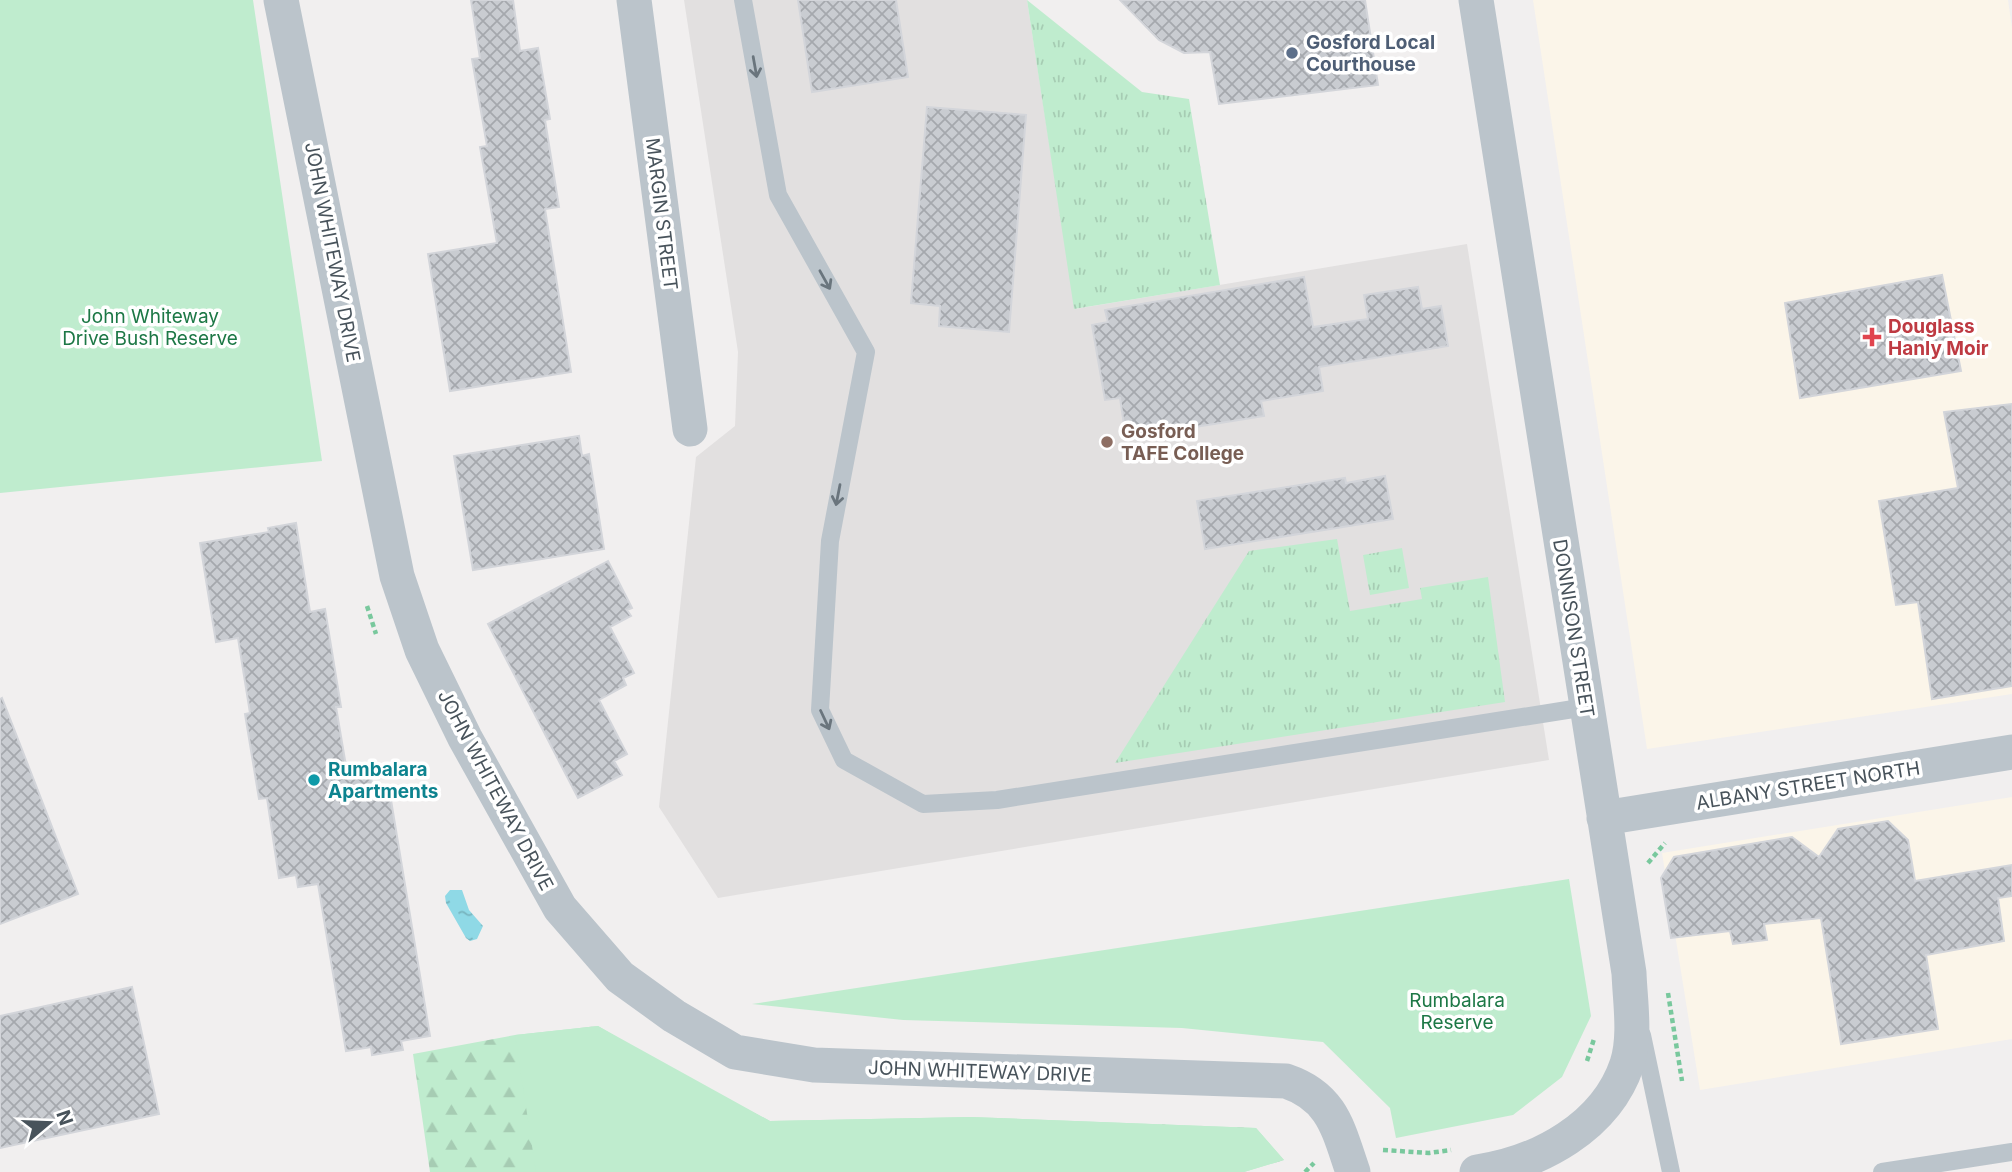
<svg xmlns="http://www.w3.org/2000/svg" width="2012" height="1172" font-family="Inter,sans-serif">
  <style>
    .commercial { fill: #fbf5e9 }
    .education { fill: #e2e0e0 }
    .grass { fill: url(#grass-tufts) }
    .forest { fill: url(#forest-firs) }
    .green { fill: #bfecce }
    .water { fill: url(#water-ripples) }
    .building { fill: url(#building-cross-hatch); stroke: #d3d5da; stroke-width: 2 }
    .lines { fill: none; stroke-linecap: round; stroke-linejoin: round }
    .path { stroke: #79c89d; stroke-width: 4.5; stroke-dasharray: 5 3.5; stroke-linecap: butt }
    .service { stroke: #bbc4cb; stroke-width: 18 }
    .minor { stroke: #bbc4cb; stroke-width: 35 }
    .oneway { stroke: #6a757d }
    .service-dot { fill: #5c6f8a; stroke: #fff; stroke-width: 2.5 }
    .health-dot { fill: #e0444e; stroke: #fff; stroke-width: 2.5 }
    .education-dot { fill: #8d6e63; stroke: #fff; stroke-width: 2.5 }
    .culture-dot { fill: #0f9aa8; stroke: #fff; stroke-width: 2.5 }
    .labels { text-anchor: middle; stroke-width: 7; stroke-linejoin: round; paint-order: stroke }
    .service-label { font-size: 19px; font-weight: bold; fill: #4e5e75; stroke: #fff; text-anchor: start }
    .street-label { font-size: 19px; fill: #48535b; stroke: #fff }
    .park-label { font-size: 19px; fill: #1d7846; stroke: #fff }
    .health-label { font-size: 19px; font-weight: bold; fill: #be3a42; stroke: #fff; text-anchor: start }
    .education-label { font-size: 19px; font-weight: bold; fill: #785e54; stroke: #fff; text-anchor: start }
    .culture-label { font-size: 19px; font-weight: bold; fill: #0d838f; stroke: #fff; text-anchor: start }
  </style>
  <defs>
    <pattern id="grass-tufts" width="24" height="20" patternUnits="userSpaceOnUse" patternTransform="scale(1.75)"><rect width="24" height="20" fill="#bfecce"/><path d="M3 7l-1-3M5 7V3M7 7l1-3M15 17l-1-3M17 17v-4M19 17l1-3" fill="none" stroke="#a6ccb3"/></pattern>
    <pattern id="forest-firs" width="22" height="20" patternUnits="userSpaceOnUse" patternTransform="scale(1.75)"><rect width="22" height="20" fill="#bfecce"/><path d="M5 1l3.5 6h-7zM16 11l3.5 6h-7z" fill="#a6ccb3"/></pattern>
    <pattern id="water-ripples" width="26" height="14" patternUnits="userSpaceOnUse" patternTransform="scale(1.75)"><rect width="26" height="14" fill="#8fd9e6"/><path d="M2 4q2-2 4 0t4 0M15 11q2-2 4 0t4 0" fill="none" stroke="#77b3bd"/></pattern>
    <pattern id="building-cross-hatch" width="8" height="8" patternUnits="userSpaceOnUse" patternTransform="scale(1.75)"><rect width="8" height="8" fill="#c9ccd1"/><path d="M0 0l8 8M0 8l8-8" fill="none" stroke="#a5a8ad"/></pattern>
  </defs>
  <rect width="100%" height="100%" fill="#f1efef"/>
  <path class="commercial" d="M1533 0H2008L2012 28V694L1647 749Z
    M2012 797V1039L1700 1090 1662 853Z"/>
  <path class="education" d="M684 0H1027L1075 309 1467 244 1549 760 718 898 659 807 696 457 735 426 738 352Z"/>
  <path class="grass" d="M1027 0 1142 92 1189 99 1220 285 1074 309Z
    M1337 539 1350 611 1422 599 1420 588 1488 577 1505 702 1115 763 1249 551Z
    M1402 548 1409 588 1370 595 1363 555Z"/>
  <path class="forest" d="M598 1026 675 1072 770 1121 971 1117 1256 1128 1284 1160 1244 1172H430L413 1054 515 1035Z"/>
  <path class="green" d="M0 0H253L322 461 0 493Z
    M1569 879 1591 1016 1562 1077 1513 1115 1396 1138 1390 1108 1323 1042 1182 1028 903 1020 752 1004Z
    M598 1026 770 1121 971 1117 1256 1128 1284 1160 1244 1172H536L515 1035Z"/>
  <path class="water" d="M450 890H462L469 910 483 926 477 939 470 941 466 938 446 903 445 896Z"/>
  <path class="building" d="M471 0H513L520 51 538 48 550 119 545 120 559 207 545 209 571 372 450 391 428 254 497 243 480 147 487 146 472 59 480 58Z
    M798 0H896L908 77 812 92Z
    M1120 0H1365L1378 85 1219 104 1210 52 1184 53 1159 40Z
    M927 107 1026 115 1009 332 939 326 940 306 911 303Z
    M1942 275 1961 371 1800 398 1785 303Z
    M1304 277 1313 327 1368 319 1364 295 1418 287 1422 309 1441 306 1448 346 1319 367 1323 391 1261 401 1264 416 1126 438 1120 398 1105 400 1092 325 1108 322 1105 310Z
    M2012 404V686L1932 699 1918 602 1896 605 1879 501 1958 488 1944 412Z
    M579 436 582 456 589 454 604 549 473 570 454 456Z
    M1385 476 1393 519 1205 549 1197 501 1345 478 1346 483Z
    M296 523 310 612 325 609 341 707H336L347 772 370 769 373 791 389 788 430 1036 401 1041 403 1050 372 1055 371 1047 346 1051 318 884 298 887 296 875 279 878 267 798 259 799 245 714 250 713 238 638 216 642 200 543 269 532 268 528Z
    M608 561 632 608 627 610 631 616 610 627 634 673 623 678 626 685 599 700 627 754 614 761 622 775 578 798 488 624Z
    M2 698 78 894 0 924V699Z
    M1888 821 1908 840 1915 881 2012 865V896L1998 898 2004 941 1926 955 1938 1029 1841 1044 1821 918 1764 924 1767 940 1733 944 1730 931 1671 938 1661 878 1674 857 1792 837 1819 857 1838 829Z
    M132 987 159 1114 0 1148V1016Z"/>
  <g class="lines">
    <path class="path" d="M367 606 376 634
      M1648 863 1665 843
      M1668 993 1682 1081
      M1587 1061 1594 1039
      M1383 1150 1429 1153 1451 1150
      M1305 1172 1314 1163"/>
    <path class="service" d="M743 0 778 195 866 352 830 541 820 710 844 760 923 804 997 800 1586 707
      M1642 1035 1671 1172
      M1882 1172 2012 1152"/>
    <path class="minor" d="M281 0 397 576 422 650 465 738 560 908 620 977 674 1016 735 1052 814 1065 1286 1081C1333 1097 1338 1129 1353 1172
      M634 0 690 429
      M1476 0 1629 973C1630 1001 1636 1036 1627 1064 1606 1127 1539 1163 1477 1172
      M1604 818 2012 752"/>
  </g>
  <defs><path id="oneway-shaft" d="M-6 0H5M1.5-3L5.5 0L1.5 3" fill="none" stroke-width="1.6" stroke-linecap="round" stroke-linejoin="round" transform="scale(1.75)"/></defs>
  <g class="oneway">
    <use href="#oneway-shaft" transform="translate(755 67) rotate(80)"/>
    <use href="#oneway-shaft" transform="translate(825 280) rotate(61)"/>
    <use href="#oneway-shaft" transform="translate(838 495) rotate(101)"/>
    <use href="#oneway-shaft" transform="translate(825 720) rotate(65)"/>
  </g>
  <circle class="service-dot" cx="1292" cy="53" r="7"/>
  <path class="health-dot" d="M1868.5 326.5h7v7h7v7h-7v7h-7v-7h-7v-7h7z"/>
  <circle class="education-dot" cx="1107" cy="442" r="7"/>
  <circle class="culture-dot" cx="314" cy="780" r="7"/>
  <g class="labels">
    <g class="service-label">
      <text x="1306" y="49">Gosford Local<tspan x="1306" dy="22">Courthouse</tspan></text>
    </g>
    <g class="street-label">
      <text transform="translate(662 214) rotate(83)" y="7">MARGIN STREET</text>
      <text transform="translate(333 252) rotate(79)" y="7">JOHN WHITEWAY DRIVE</text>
      <text transform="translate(1574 628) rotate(81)" y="7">DONNISON STREET</text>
      <text transform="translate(1808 785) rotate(-9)" y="7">ALBANY STREET NORTH</text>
      <text transform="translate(496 790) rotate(62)" y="7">JOHN WHITEWAY DRIVE</text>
      <text transform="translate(980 1071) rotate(2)" y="7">JOHN WHITEWAY DRIVE</text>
    </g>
    <g class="park-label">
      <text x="150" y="323">John Whiteway<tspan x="150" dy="22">Drive Bush Reserve</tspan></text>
      <text x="1457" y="1007">Rumbalara<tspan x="1457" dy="22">Reserve</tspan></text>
    </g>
    <g class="health-label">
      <text x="1888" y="333">Douglass<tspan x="1888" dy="22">Hanly Moir</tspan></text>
    </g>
    <g class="education-label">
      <text x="1121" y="438">Gosford<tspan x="1121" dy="22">TAFE College</tspan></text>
    </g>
    <g class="culture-label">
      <text x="328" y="776">Rumbalara<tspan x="328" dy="22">Apartments</tspan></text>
    </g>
  </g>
  <g transform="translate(49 1123) rotate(71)" stroke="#ffffff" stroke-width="5" paint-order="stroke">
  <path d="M0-5L12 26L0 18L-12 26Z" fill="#48535b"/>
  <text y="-10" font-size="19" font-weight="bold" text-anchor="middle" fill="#48535b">N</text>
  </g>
</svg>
